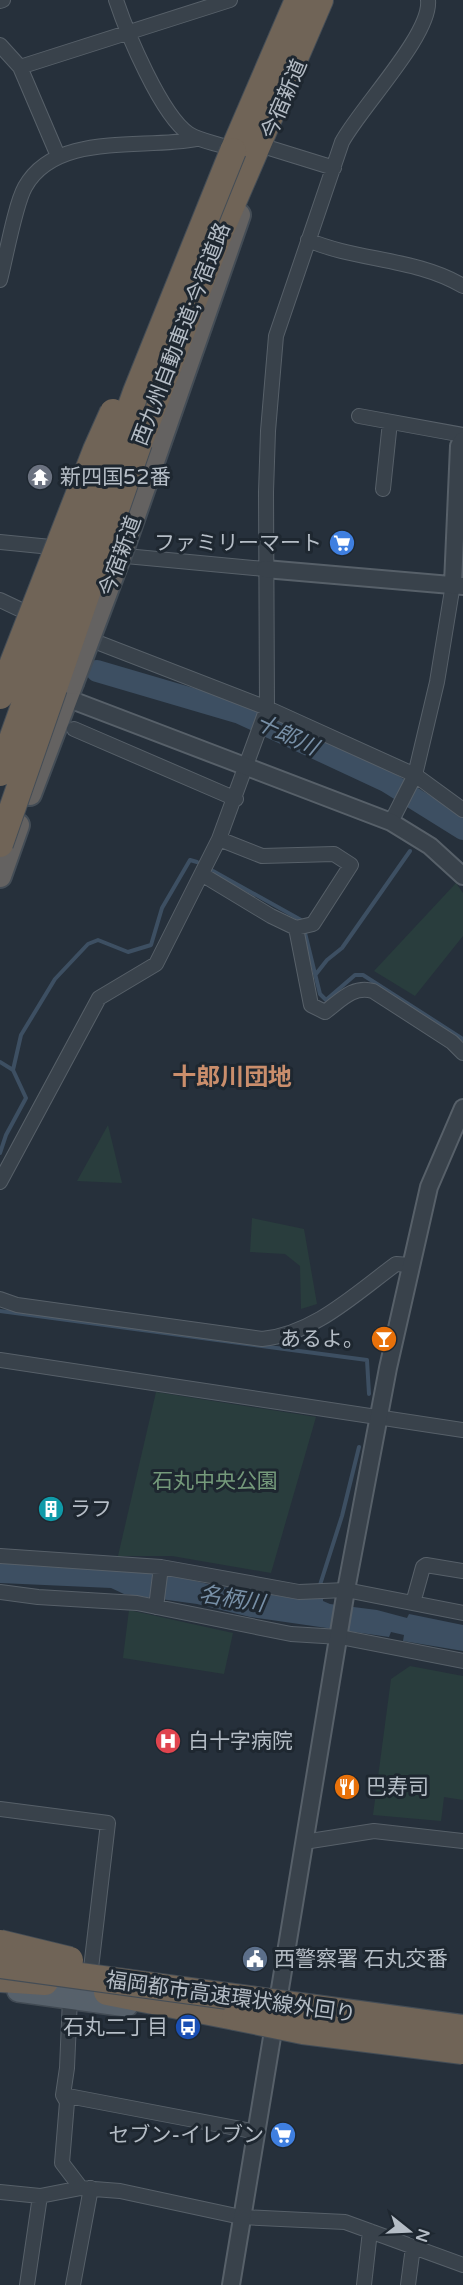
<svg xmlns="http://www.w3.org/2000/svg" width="463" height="2285" font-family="'Varela Round','Noto Sans JP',sans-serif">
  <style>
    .green { fill: #293d3d }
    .water { fill: #3d4f62 }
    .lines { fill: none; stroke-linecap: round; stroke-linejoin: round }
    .stream { stroke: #3d4f62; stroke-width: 4 }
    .river { stroke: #3d4f62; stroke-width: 22 }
    .minor-casing { stroke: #576069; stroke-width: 16 }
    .tertiary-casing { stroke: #576069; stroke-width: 20 }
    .primary-casing { stroke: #424b54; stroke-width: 24 }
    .trunk-casing { stroke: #444d56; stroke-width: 26 }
    .motorway-casing { stroke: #444d56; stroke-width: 28 }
    .minor { stroke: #39424b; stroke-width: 14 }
    .tertiary { stroke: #39424b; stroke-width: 16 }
    .primary { stroke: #57616b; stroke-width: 21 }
    .trunk { stroke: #646261; stroke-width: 22 }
    .motorway { stroke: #706457; stroke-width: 26 }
    .trunk-bridge-casing { stroke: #444d56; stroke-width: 26; stroke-linecap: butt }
    .motorway-bridge-casing { stroke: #444d56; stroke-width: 28; stroke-linecap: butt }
    .trunk-bridge { stroke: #646261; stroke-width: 22 }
    .motorway-bridge { stroke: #706457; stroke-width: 26 }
    .labels { text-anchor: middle; stroke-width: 6; stroke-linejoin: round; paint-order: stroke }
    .street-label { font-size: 21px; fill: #b5bdc6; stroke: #1e2730 }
    .poi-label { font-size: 21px; fill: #b5bdc6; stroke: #1e2730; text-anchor: start }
    .park-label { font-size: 21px; fill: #759a7b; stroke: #1e2730 }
    .water-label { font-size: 22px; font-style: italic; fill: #7890a7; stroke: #1e2730 }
    .quarter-label { font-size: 24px; font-weight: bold; fill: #ca8e6c; stroke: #1e2730 }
  </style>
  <rect width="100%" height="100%" fill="#26303b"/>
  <path class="green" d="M456 883 463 893V936L415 996 374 971Z
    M108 1125 122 1183 77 1181Z
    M252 1218 304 1229 317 1304 301 1309 300 1266 285 1254 250 1252Z
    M156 1392 316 1417 271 1573 172 1556H118Z
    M129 1610 233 1633 224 1674 123 1658Z
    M410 1666 463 1676V1800L444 1797 441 1821 373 1815 391 1679Z"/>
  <path class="water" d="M0 1560 167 1574 216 1586 298 1599 323 1598V1601L330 1604 377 1610 407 1618 409 1614 463 1625V1651L403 1641 404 1635 391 1632 389 1637 250 1617 197 1604 124 1594 111 1588 0 1583Z"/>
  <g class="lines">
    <path class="stream" d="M213 871 301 920
      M305 933 320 994 326 1000 355 975H363L463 1039
      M316 974 327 960 342 948 410 851
      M0 1062 13 1070 26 1098 6 1135 0 1153
      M13 1070 21 1035 55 979 88 944 98 940 128 952 151 945 162 908 190 860 197 862
      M0 1311 367 1360 369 1394
      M319 1588 342 1516 359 1447"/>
    <path class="river" d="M97 671 240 713 386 781 463 829"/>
    <g class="minor-casing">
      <path id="minor" d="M116 0C127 33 161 115 189 134 200 141 216 143 229 148
        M0 1 3 0
        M0 45 20 67 58 156
        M20 67 230 0
        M263 146 334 168
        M308 240C357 261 416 258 463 286
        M0 280C6 257 15 205 25 187 56 131 143 150 197 139
        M359 416 463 435
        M383 489 390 422
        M0 542 61 548
        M115 555 265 569
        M0 600 36 617
        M81 636 267 708 415 775 463 810
        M74 729 236 799
        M391 822 415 775 437 682 453 584
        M219 839 262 856 334 854 351 865 313 924 296 928
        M203 875 271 916 296 928 311 1005 325 1012C340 1001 353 985 373 991L452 1042 463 1053
        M0 1182 99 998 156 964 219 839 267 708 266 492 268 431 276 336 342 142C360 108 432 34 428 0
        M0 1299 17 1305 262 1339C314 1334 355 1294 396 1264L410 1265
        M0 1360 463 1430
        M0 1556 161 1567 299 1592 346 1590 463 1613
        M0 1592 38 1597 137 1603 291 1634 340 1637 463 1661
        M413 1603 423 1567 426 1565 463 1571
        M156 1607 161 1567
        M0 1809 108 1823 90 1977
        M304 1842 374 1831 463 1841
        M70 1998 67 2068 63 2095 67 2102 62 2163 81 2188 120 2191 241 2217 345 2222 463 2265
        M63 2095 257 2132
        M0 2192 40 2196 81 2188
        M27 2285 40 2196
        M73 2285 91 2188
        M364 2285 370 2231
        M408 2285 413 2247"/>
    </g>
    <g class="tertiary-casing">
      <path id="tertiary" d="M265 569 463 586
        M453 584 459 446 463 440
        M56 694 391 822 430 846 463 876
        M231 2285 346 1590 388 1368 429 1187 463 1108"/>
    </g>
    <g class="primary-casing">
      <path id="primary" d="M18 1991 127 2006"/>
    </g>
    <g class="trunk-casing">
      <path id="trunk" d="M125 542 239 215
        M30 794 72 683
        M0 876 18 825"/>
    </g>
    <g class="motorway-casing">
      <path id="motorway" d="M233 151 298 0
        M139 443 218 237 320 0
        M0 1979 45 1982
        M107 1992 235 2017"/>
    </g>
    <use href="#minor" class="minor"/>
    <use href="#tertiary" class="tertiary"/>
    <use href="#primary" class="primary"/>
    <use href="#trunk" class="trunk"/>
    <use href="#motorway" class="motorway"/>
    <g class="trunk-bridge-casing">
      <path id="trunk-bridge" d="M72 683 125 542"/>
    </g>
    <g class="motorway-bridge-casing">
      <path id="motorway-bridge" d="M0 696 96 450 113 412
        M0 773 136 392 233 151
        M0 844 139 443
        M0 1943 70 1960
        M0 1965 463 2028
        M235 2017 303 2031 463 2051"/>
    </g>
    <use href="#trunk-bridge" class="trunk-bridge"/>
    <use href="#motorway-bridge" class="motorway-bridge"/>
  </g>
  <defs>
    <g id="temple-disc" transform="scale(1.35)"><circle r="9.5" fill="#6b7280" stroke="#1e2730"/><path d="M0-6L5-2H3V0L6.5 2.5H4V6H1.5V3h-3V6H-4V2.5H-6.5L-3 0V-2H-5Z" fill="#fff"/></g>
    <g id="supermarket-disc" transform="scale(1.35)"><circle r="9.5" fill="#3f7fe0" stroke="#1e2730"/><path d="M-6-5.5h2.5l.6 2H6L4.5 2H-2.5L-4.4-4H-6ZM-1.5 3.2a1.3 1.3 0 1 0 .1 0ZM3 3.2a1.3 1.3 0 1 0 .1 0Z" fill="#fff"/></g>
    <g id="bar-disc" transform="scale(1.35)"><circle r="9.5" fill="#e8710a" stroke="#1e2730"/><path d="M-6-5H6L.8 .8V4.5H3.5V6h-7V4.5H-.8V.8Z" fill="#fff"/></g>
    <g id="building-disc" transform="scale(1.35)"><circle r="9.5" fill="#0f9aa8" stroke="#1e2730"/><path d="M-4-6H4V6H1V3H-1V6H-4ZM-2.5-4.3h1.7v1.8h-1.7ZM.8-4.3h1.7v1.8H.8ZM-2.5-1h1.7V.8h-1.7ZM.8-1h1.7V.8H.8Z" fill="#fff"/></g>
    <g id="hospital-disc" transform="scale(1.35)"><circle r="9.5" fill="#e0444e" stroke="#1e2730"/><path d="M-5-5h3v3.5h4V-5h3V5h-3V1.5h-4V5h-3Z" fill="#fff"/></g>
    <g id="restaurant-disc" transform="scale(1.35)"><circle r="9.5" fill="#e8710a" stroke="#1e2730"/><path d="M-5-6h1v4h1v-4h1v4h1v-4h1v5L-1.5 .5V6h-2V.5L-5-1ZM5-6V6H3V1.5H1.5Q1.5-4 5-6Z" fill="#fff"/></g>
    <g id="civic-disc" transform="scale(1.35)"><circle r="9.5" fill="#5c6f8a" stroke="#1e2730"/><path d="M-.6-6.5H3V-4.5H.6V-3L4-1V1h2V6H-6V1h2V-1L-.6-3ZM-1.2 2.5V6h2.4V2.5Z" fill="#fff"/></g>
    <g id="bus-disc" transform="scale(1.35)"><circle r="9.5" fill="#1a4fb4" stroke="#1e2730"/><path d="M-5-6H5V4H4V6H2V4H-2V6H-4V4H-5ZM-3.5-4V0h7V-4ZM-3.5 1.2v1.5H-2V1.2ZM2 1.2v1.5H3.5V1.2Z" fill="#fff"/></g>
  </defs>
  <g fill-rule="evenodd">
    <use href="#temple-disc" x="40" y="477"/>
    <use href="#supermarket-disc" x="342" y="543"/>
    <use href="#bar-disc" x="384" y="1339"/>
    <use href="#building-disc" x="51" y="1509"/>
    <use href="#hospital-disc" x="168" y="1741"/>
    <use href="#restaurant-disc" x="347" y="1787"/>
    <use href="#civic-disc" x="255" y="1959"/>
    <use href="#bus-disc" x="188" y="2027"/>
    <use href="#supermarket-disc" x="283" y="2135"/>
  </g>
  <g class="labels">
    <g class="street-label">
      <text transform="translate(284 99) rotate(-67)" y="7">今宿新道</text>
      <text transform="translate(181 334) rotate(-69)" y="7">西九州自動車道;今宿道路</text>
      <text transform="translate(120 556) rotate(-70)" y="7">今宿新道</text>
      <text transform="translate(231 1997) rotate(8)" y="7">福岡都市高速環状線外回り</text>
    </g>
    <g class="poi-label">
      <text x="60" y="484">新四国52番</text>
      <text x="322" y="550" text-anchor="end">ファミリーマート</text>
      <text x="364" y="1346" text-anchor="end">あるよ。</text>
      <text x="70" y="1516">ラフ</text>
      <text x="188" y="1748">白十字病院</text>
      <text x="366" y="1794">巴寿司</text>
      <text x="274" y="1966">西警察署 石丸交番</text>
      <text x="168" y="2034" text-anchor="end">石丸二丁目</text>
      <text x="264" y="2142" text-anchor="end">セブン-イレブン</text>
    </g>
    <g class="park-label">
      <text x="215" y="1488">石丸中央公園</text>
    </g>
    <g class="water-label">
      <text transform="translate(287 734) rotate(25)" y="8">十郎川</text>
      <text transform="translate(232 1598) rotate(9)" y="8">名柄川</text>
    </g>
    <g class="quarter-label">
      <text x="232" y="1085">十郎川団地</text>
    </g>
  </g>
  <g transform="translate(409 2231) rotate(108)" stroke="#1e2730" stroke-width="4.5" paint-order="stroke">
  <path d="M0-4.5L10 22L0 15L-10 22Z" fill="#b5bdc6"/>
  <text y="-9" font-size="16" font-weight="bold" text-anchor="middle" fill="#b5bdc6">N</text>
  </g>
</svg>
